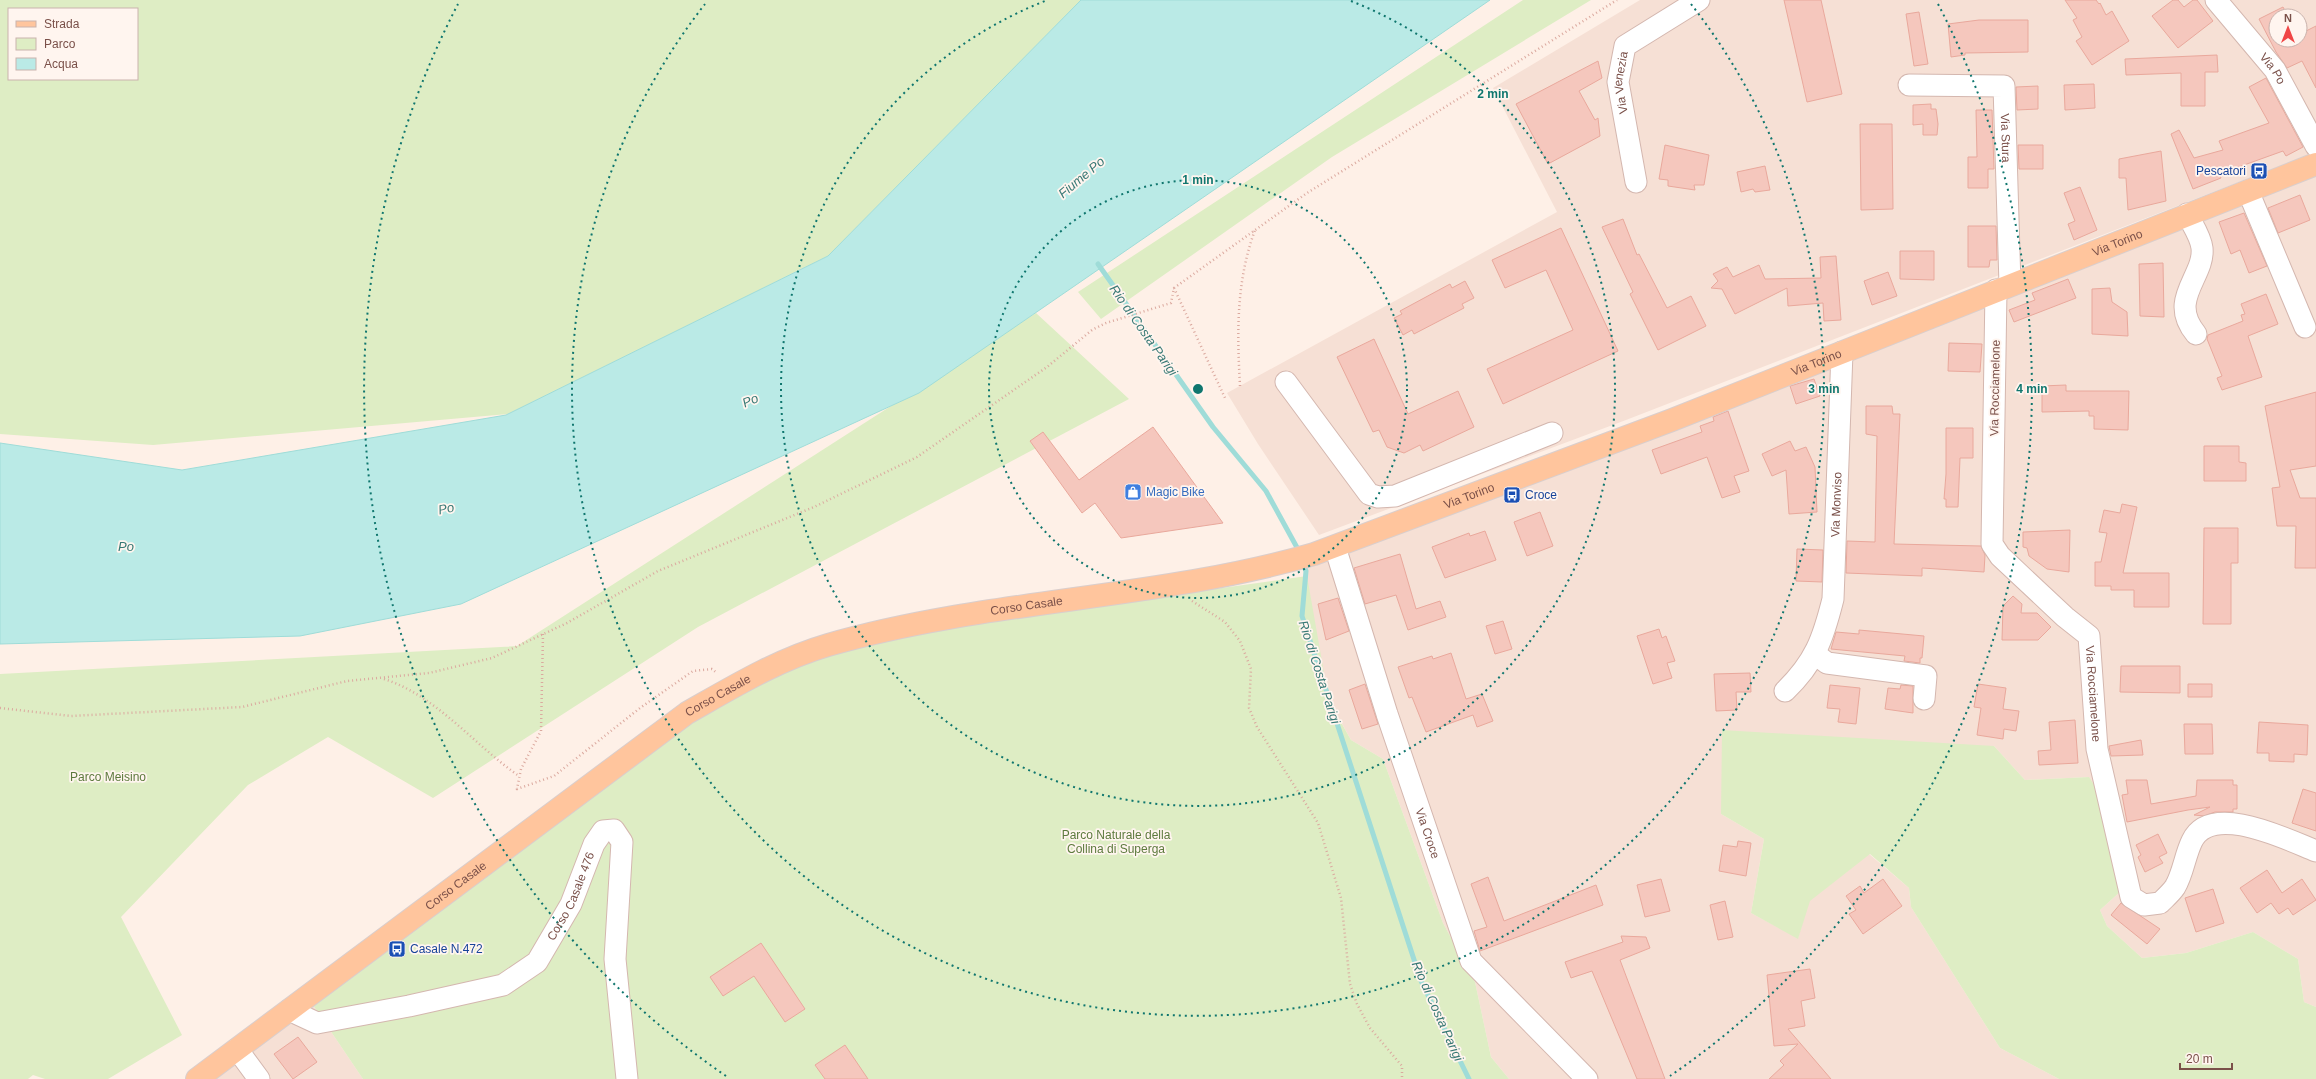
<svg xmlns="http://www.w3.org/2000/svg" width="2316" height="1079" font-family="Helvetica,sans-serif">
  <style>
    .residential { fill: #f6e0d5; fill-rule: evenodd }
    .green { fill: #deedc4; fill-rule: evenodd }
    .water { fill: #baeae6; stroke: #9fdcd8 }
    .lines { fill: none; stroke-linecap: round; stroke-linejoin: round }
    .stream { stroke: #9fdcd8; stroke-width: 5 }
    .building { fill: #f5c7bd; stroke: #e9a89c }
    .minor-casing { stroke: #d4b7af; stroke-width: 23 }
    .primary-casing { stroke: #dacecc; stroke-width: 24 }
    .path { stroke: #dba99f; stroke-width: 2.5; stroke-dasharray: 1 3; stroke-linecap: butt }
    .minor { stroke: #fff; stroke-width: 21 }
    .primary { stroke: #ffc59d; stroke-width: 22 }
    .ring { fill: none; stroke: #0f766e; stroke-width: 2; stroke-dasharray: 2 4 }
    .labels { text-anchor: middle; stroke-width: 3.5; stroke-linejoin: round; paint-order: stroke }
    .street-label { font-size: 12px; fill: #7a5049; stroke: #fff5ef }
    .transit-label { font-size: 12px; fill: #164399; stroke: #fff5ef; text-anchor: start }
    .shop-label { font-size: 12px; fill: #366cbe; stroke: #fff5ef; text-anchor: start }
    .park-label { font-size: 12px; fill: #5d7a3d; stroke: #fff5ef }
    .water-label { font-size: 13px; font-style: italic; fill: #387975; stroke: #fff5ef }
    .centre { fill: #0f766e; stroke: #fff5ef; stroke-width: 2 }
    .ring-label { font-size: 12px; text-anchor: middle; font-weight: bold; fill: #0f766e; stroke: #fff5ef; stroke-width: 3.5; stroke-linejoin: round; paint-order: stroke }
  </style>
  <rect width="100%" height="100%" fill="#fef0e7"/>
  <path class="residential" d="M1640 0H2316V152L1626 420 1319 535 1258 444 1227 393 1557 212 1493 88ZM2276 16H2300V40H2276Z
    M2316 176V1007L2304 1002 2298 959 2253 932 2186 953 2142 958 2107 926 2100 910 2121 891 2089 777 2025 780 1994 746 1721 814 1764 839 1751 913 1798 938 1809 901 1869 854 1909 888 1911 907 2000 1048 2059 1079H1509L1491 1057 1475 982 1443 923 1383 759 1351 740 1319 682 1303 564Z
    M313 1005 363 1079H214Z"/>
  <path class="green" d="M0 0H1081L828 256 508 414 153 445 0 434ZM9 9H137V79H9Z
    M1523 0H1591L1332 157 1101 319 1078 292Z
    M1036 313 1129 399 698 627 433 798 328 737 248 785 121 917 182 1035 108 1079H45L33 1075 28 1079H0V674L517 646Z
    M1307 576 1329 701 1351 740 1383 759 1443 923 1475 982 1491 1057 1509 1079H363L313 1005 689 720 767 677 837 652 923 634 1015 617Z
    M1722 730 1994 746 2025 780 2089 777 2126 835 2121 891 2100 910 2107 926 2142 958 2186 953 2253 932 2298 959 2304 1002 2316 1007V1079H2059L2000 1048 1911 907 1909 888 1870 854 1810 901 1798 939 1751 913 1764 839 1721 814Z"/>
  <path class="water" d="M1081 0H1490L919 393 461 604 300 636 0 644V443L182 470 506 415 828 256Z"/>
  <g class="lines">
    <path class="stream" d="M1098 264 1213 427 1266 491 1300 553
      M1303 563 1306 571 1302 616 1421 981 1469 1079"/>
  </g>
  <path class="building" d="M1784 0H1821L1842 94 1807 102Z
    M2065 0H2096L2099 4 2100 3 2106 15 2112 11 2129 41 2092 65 2076 41 2082 37 2073 20 2077 18Z
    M2173 0H2178L2184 7 2193 0H2197L2213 21 2178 48 2152 16Z
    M2283 7 2288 16H2276V40H2300V34L2316 26V88L2302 61 2287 68 2276 52 2259 19Z
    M1919 12 1928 64 1914 66 1906 14Z
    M1979 20H2028V52L1965 53V55L1951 57 1948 24Z
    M2217 55 2218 72H2205V106H2181V73L2126 75 2125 59Z
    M1598 61 1602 78 1579 91 1595 120 1598 118 1600 136 1548 164 1516 104Z
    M2266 78 2303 147 2286 156 2283 151 2219 174 2221 178 2193 189 2171 134 2179 130 2194 158 2223 150 2219 141 2269 123 2249 87Z
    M2094 84 2095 108 2065 110 2064 85Z
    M2038 86V109L2017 110 2016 87Z
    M1931 104V109H1936L1938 124 1937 135H1923V124L1913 125V105Z
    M1976 110H1992L1994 169H1988V188H1968V157H1977Z
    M1860 124H1892L1893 209 1861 210Z
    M1665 145 1709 155 1704 185H1694L1695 190 1668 186V180L1659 179Z
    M2018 145H2043V169H2019Z
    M2161 151 2166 201 2128 210 2126 178H2119V159Z
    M1765 166 1770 190 1755 192 1753 189 1741 192 1737 172Z
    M2080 187 2097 230 2074 240 2068 224 2075 221 2064 193Z
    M2300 195 2310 220 2278 233 2268 208Z
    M2244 213 2267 266 2249 273 2240 250 2231 254 2219 222Z
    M1623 219 1637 255 1639 254 1667 308 1691 296 1706 326 1658 350 1630 294 1633 292 1602 227Z
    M1968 226H1996L1997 260H1990L1989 267H1968Z
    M1561 228 1618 351 1503 404 1487 369 1573 330 1546 270 1505 288 1492 260Z
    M1900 251H1934V280L1900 279Z
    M1836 256 1841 320 1824 321 1823 303 1788 306 1787 288 1735 314 1722 289 1711 288 1718 281 1713 274 1727 267 1733 277 1759 265 1765 279 1821 278 1820 257Z
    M2163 263 2164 317 2140 316 2139 264Z
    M1888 272 1897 296 1872 305 1864 281Z
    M2068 279 2076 298 2014 322 2009 310 2035 300 2032 293Z
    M1465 281 1474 298 1462 304 1464 308 1414 334 1412 330 1403 335 1394 318 1402 314 1400 311 1450 284 1452 288Z
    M2110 288 2112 302 2127 312 2128 336 2092 334V289Z
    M2266 294 2278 324 2248 336 2262 377 2222 390 2217 378 2222 376 2207 339 2208 335 2243 321 2241 315 2245 314 2241 304Z
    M1374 339 1408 414 1458 391 1474 427 1423 451 1420 445 1404 453 1387 447 1379 430 1373 432 1337 357Z
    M1949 343 1982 344 1980 372 1948 371Z
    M1814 379 1820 396 1796 404 1790 386Z
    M2066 385V391H2129L2128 430 2094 429V416H2089V411L2042 412V386Z
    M2316 392V466L2290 470 2300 498H2316V568H2295L2296 526H2277L2272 488 2280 487 2265 406Z
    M1866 406H1892L1893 414H1900L1894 544 1981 546 1985 555 1984 572 1922 568V576L1846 573 1847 541 1875 542 1877 436 1866 434Z
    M1728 411 1749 471 1734 476 1740 492 1722 498 1707 457 1661 474 1652 450 1702 432 1700 426 1714 421 1713 417Z
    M1153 427 1223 523 1121 538 1095 503 1082 513 1030 441 1043 432 1079 480Z
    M1946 428H1973V458H1960L1958 507H1946V499H1944L1946 474Z
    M1790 441 1795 451 1806 447 1815 467 1817 512 1789 514 1786 470 1772 476 1762 454Z
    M2204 446H2239V462L2246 463V481H2204Z
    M2122 504 2137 507 2123 573H2169V607H2134V590H2111V586H2095V562H2101L2107 533 2099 532 2104 510 2120 513Z
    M1540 512 1553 546 1527 556 1514 522Z
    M2204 528H2238V563H2231V624H2203Z
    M2070 530 2069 572 2047 569 2029 556 2027 548 2023 547V532Z
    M1485 531 1496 560 1445 578 1432 547 1469 533 1470 536Z
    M1797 549 1823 550 1822 582 1796 581Z
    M1400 554 1416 609 1440 601 1446 617 1408 630 1396 595 1365 604 1354 568Z
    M2013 596 2022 604 2021 613H2037L2051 627 2038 640H2002L2003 606Z
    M1338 598 1349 631 1326 640 1318 604Z
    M1503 621 1512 649 1495 654 1486 626Z
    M1659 629 1662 638 1666 636 1675 661 1667 663 1672 678 1653 684 1637 636Z
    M1859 630 1924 636 1922 658H1920V663L1904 661 1905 656 1831 649 1836 632 1859 634Z
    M1451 653 1466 699 1482 694 1493 721 1477 727 1473 715 1426 732 1412 697 1409 698 1398 667 1432 656 1433 659Z
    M2121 666H2180V693L2120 692Z
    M1750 673 1751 692H1736L1737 710 1716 711 1714 674Z
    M1365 684 1378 724 1362 729 1349 690Z
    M1978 684 2006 688 2003 709 2019 711 2016 731 2004 729 2003 739 1977 735 1981 708 1974 707Z
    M2188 684H2212V697H2188Z
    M1830 685 1860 688 1856 724 1838 722 1840 709 1827 708Z
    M1901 685 1913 686V713L1885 709 1888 688 1900 689Z
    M2075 720 2078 763 2039 765 2038 751 2051 750 2049 722Z
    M2259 722 2308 725 2307 755 2294 754V762L2269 761V753H2257Z
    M2184 724H2212L2213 754H2185Z
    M2141 740 2143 755 2111 756 2109 746Z
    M2126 780H2147L2151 804 2196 796 2197 780H2233V785H2237V809H2233V812H2215L2204 816 2194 815 2210 807 2188 810 2127 822 2122 795 2128 794Z
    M2303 789 2316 793V831L2292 823Z
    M2158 834 2167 853 2159 857 2163 863 2145 872 2138 857 2141 855 2136 845Z
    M1738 841 1751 843 1746 876 1719 871 1723 845 1737 847Z
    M2267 870 2282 893 2302 879 2316 900 2293 915 2288 908 2279 914 2271 903 2257 913 2240 888Z
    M1488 877 1504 921 1596 885 1603 905 1480 951 1474 931 1487 927 1471 884Z
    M1661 879 1670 911 1645 917 1637 885Z
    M1883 879 1902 906 1863 934 1849 914 1856 910 1846 896 1860 886 1864 893Z
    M2213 889 2224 923 2196 932 2185 898Z
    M1725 901 1733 937 1718 940 1710 905Z
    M2121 903 2160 929 2147 944 2111 915Z
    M1621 936 1646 937 1650 948 1620 960 1665 1079H1637L1592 971 1571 978 1565 962 1623 942Z
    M761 943 805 1009 785 1022 754 976 723 996 710 977Z
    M1810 969 1815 998 1801 1001 1805 1026 1788 1029 1831 1079H1769L1784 1065 1780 1061 1798 1044 1774 1046 1767 975Z
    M298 1037 317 1062 293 1079 274 1054Z
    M845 1045 868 1079H825L815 1065Z"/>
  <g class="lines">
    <g class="minor-casing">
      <g id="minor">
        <path id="s1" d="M2216 0 2275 70 2316 146"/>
        <path id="s2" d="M1909 85 2004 86 2010 285"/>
        <path id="s3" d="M1636 182 1618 82 1625 46 1699 0"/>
        <path d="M2248 191 2305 327"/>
        <path d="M2187 214C2192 224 2201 237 2202 248 2205 277 2167 299 2196 334"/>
        <path id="s4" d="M1996 290 1992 544 2000 556 2065 617 2089 636 2097 749 2131 897 2144 905 2160 903C2165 898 2171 893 2175 887 2183 874 2185 855 2192 841 2211 801 2288 840 2316 851"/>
        <path d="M1286 382 1369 494 1378 497 1395 496 1552 433"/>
        <path id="s5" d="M1335 547 1387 714 1471 961 1587 1079"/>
        <path d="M1815 654 1827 663 1926 676 1924 699"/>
        <path id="s6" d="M1785 691C1815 662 1823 639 1833 599L1842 352"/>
        <path id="s7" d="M289 1010 317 1023 409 1006 503 985 537 962 571 904 594 844 603 831 614 830 622 842 615 959 627 1079"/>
        <path d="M237 1049 259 1079"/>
      </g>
    </g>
    <g class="primary-casing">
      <g id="primary">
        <path id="s8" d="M197 1079 687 713C733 687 777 660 828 645 987 599 1155 600 1314 554L1672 420 2316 164"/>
      </g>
    </g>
    <path class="path" d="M1174 288 1225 398
      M1240 386C1237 332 1236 282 1255 230
      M1192 601 1225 622 1240 641 1251 669 1249 708 1257 727 1318 823 1341 898 1350 984 1357 1004 1370 1028 1402 1066V1079
      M543 634 541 731 521 769 517 789 554 776 640 708 693 671 712 669 717 673
      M384 679C437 696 474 745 519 776
      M0 708 71 716 242 707 347 681 429 673 492 658 567 623 658 571 814 507 917 457 1047 367 1092 330 1106 323 1171 303 1174 288 1307 193 1617 0"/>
    <use href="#minor" class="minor"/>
    <use href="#primary" class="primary"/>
  </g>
  <g class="ring">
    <circle cx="1198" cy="389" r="209"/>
    <path d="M1351 1A417 417 0 1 1 1045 1"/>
    <path d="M1691 4A626 626 0 1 1 705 4"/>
    <path d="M726 1076A834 834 0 0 1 458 4M1938 4A834 834 0 0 1 1670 1076"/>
  </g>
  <defs>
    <g id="bus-square" transform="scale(0.9)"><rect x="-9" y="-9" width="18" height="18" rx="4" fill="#1a4fb4" stroke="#fff5ef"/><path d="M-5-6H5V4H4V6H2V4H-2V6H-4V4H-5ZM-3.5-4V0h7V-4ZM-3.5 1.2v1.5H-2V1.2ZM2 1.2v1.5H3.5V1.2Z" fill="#fff"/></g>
    <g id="shop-square" transform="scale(0.9)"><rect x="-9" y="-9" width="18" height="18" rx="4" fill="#3f7fe0" stroke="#fff5ef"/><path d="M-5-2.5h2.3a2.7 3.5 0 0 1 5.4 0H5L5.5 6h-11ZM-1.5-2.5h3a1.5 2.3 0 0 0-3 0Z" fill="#fff"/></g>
  </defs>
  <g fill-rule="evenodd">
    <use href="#bus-square" x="2259" y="171"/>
    <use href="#shop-square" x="1133" y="492"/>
    <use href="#bus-square" x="1512" y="495"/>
    <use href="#bus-square" x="397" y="949"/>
  </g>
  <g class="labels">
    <g class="street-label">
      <text dy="4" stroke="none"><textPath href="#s1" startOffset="89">Via Po</textPath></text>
      <text dy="4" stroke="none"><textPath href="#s3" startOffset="101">Via Venezia</textPath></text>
      <text dy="4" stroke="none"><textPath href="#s2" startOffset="147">Via Stura</textPath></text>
      <text dy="4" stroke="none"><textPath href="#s8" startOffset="2125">Via Torino</textPath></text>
      <text dy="4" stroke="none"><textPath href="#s8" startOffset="1801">Via Torino</textPath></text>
      <text transform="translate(1995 388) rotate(-89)" y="4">Via Rocciamelone</text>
      <text dy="4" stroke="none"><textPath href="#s8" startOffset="1429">Via Torino</textPath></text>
      <text dy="4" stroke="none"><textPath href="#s6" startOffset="200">Via Monviso</textPath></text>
      <text dy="4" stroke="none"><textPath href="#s8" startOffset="971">Corso Casale</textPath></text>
      <text dy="4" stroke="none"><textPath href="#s4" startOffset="446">Via Rocciamelone</textPath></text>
      <text dy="4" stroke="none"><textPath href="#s8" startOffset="647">Corso Casale</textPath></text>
      <text dy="4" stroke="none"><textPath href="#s5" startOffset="301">Via Croce</textPath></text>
      <text dy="4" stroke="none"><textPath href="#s8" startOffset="323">Corso Casale</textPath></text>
      <text dy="4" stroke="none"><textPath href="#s7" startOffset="336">Corso Casale 476</textPath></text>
    </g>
    <g class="transit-label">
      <text x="2246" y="175" text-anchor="end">Pescatori</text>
      <text x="1525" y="499">Croce</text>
      <text x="410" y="953">Casale N.472</text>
    </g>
    <g class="shop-label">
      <text x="1146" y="496">Magic Bike</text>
    </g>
    <g class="park-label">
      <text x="108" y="781">Parco Meisino</text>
      <text x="1116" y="839">Parco Naturale della<tspan x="1116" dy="14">Collina di Superga</tspan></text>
    </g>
    <g class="water-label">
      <text transform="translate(1081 177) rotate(-40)" y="5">Fiume Po</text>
      <text transform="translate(1144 330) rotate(55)" y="5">Rio di Costa Parigi</text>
      <text transform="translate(750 400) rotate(-24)" y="5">Po</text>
      <text transform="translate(446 508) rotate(-12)" y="5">Po</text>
      <text x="126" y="551">Po</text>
      <text transform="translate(1320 672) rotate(72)" y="5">Rio di Costa Parigi</text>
      <text transform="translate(1438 1011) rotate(66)" y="5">Rio di Costa Parigi</text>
    </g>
  </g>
  <circle cx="1198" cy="389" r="6" class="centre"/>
  <g class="ring-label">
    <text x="1493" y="98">2 min</text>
    <text x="1198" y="184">1 min</text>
    <text x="1824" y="393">3 min</text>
    <text x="2032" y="393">4 min</text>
  </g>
  <rect x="8" y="8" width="130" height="72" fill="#fff5ef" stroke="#cab3ad"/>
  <rect x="16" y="21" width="20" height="6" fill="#ffc59d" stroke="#cab3ad"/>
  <text x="44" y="28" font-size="12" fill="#7a5049">Strada</text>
  <rect x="16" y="38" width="20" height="12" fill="#deedc4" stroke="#cab3ad"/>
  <text x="44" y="48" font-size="12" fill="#7a5049">Parco</text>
  <rect x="16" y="58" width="20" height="12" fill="#baeae6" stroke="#cab3ad"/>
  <text x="44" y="68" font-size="12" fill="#7a5049">Acqua</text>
  <g transform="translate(2288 28)"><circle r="19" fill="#fff5ef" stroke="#cab3ad"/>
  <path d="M0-3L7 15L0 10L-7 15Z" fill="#f04545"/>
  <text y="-6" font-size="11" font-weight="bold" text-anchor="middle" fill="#7a5049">N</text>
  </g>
  <path d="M2180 1063v6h52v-6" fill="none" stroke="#7a5049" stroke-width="2"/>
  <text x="2186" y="1063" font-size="12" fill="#7a5049" stroke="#fff5ef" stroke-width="3" paint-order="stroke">20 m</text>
</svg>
